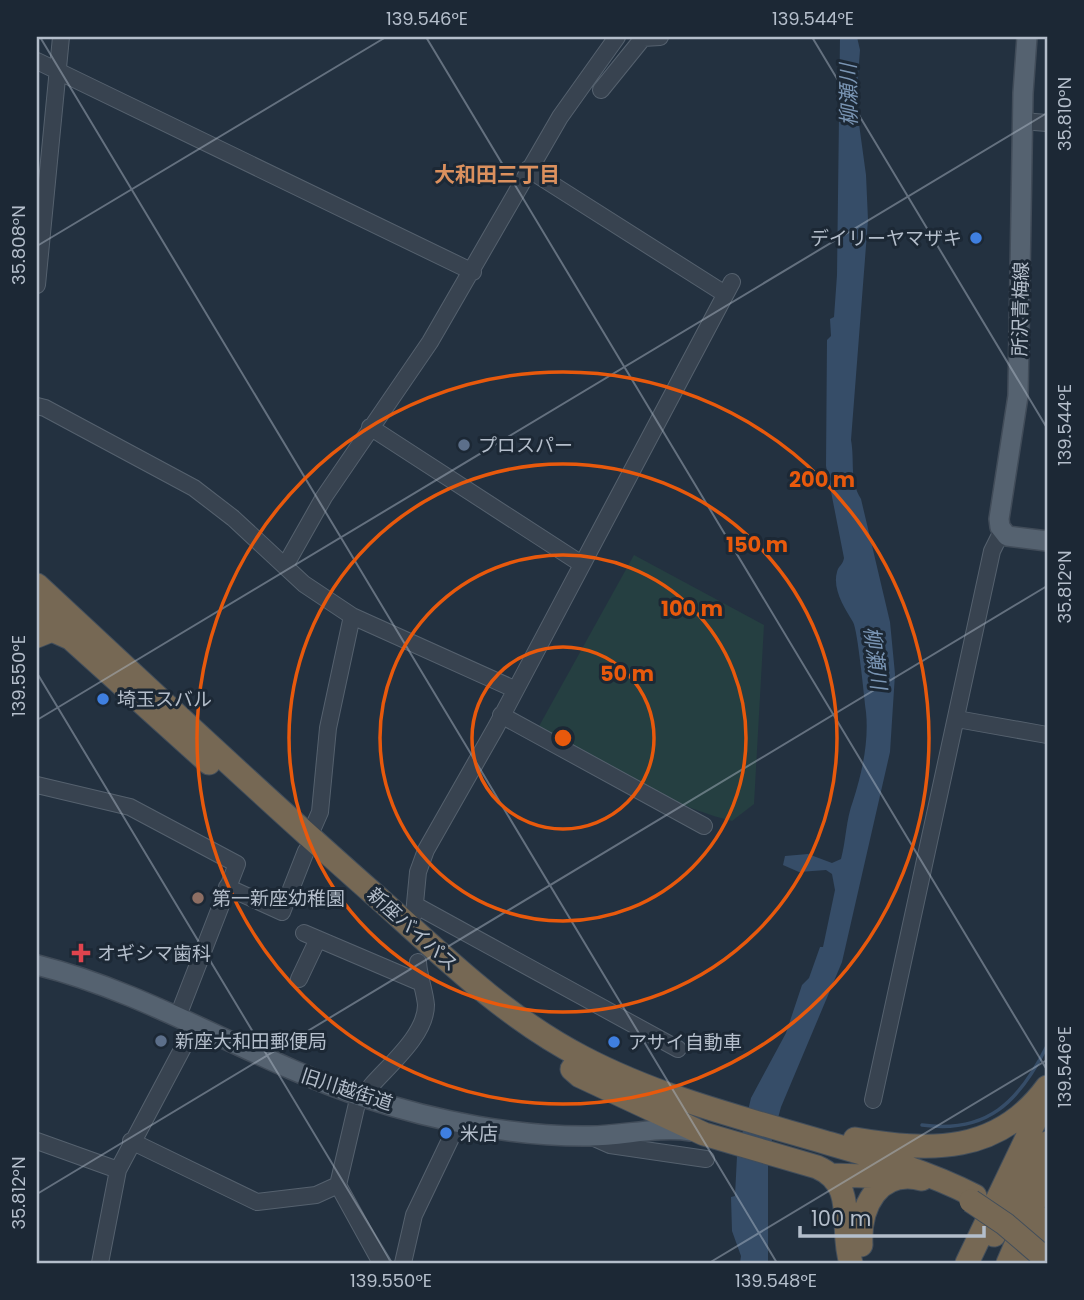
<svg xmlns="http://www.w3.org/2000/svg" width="1084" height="1300" font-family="Poppins,'Noto Sans JP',sans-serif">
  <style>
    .green { fill: #253f41 }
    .water { fill: #364d68 }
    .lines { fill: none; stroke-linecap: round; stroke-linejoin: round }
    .stream { stroke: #364d68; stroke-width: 3.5 }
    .minor-casing { stroke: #55616e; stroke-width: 18 }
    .major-casing { stroke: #414c59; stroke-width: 22 }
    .highway-casing { stroke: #424e5b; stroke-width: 25 }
    .minor { stroke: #384350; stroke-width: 16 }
    .major { stroke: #556270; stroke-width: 19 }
    .highway { stroke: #766854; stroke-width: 23 }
    .highway-bridge-casing { stroke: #424e5b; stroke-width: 25; stroke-linecap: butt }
    .highway-bridge { stroke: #766854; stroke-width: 23 }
    .ticks { fill: none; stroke: #b4becb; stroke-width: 2; stroke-opacity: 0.45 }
    .ring { fill: none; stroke: #e8590c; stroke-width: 3.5 }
    .shop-dot { fill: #3f7fe0; stroke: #1c2835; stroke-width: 2.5 }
    .service-dot { fill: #5c6f8a; stroke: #1c2835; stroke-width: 2.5 }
    .education-dot { fill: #8d6e63; stroke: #1c2835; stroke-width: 2.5 }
    .health-dot { fill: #e0444e; stroke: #1c2835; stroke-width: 2.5 }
    .labels { text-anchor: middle; stroke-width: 6; stroke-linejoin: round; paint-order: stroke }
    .poi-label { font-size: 19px; fill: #b4becb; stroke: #1c2835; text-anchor: start }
    .street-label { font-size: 19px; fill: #b4becb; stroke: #1c2835 }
    .water-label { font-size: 21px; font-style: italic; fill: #7a95b4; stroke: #1c2835 }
    .neighbourhood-label { font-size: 21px; font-weight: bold; fill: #db905e; stroke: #1c2835 }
    .centre { fill: #e8590c; stroke: #1c2835; stroke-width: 3.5 }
    .ring-label { font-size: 21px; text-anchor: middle; font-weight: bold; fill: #e8590c; stroke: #1c2835; stroke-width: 6; stroke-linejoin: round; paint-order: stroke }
    .neatline { fill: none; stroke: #b4becb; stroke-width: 2.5 }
    .ticks-label { font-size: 18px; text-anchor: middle; fill: #b4becb }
  </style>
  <rect width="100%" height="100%" fill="#233140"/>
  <path class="green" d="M634 555 764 625 754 804 732 821C663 804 600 762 538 728Z"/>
  <path class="water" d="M840 37H857L860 50 856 102 866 175 868 220 851 440C855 462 849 479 861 499L890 622 895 674 890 752 842 962 781 1107 772 1140 768 1165V1263H740L741 1256 732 1231 731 1197 735 1196 737 1156 751 1098 786 1033 802 985 809 978 820 947H823L835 890 832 874 826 870 799 872 783 865 785 856 808 854 832 863 841 859C846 841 846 819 853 801 862 773 869 742 866 712 864 697 858 631 853 622 845 609 832 589 837 572 838 566 843 565 844 558L826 466 827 340 831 336 830 319 834 317 837 275Z"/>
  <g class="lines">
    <path class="stream" d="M922 1125C987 1134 1019 1102 1047 1046"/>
    <g class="minor-casing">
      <path id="minor" d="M37 61 473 272
        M601 90 643 38 660 37
        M1022 121 1047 123
        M528 169 725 294
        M37 285 61 37
        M37 406 45 408 194 488 233 518 304 584 352 616 514 689
        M370 427 580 563
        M285 566 324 497 430 342 560 117 617 37
        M501 715 704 826
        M957 719 1047 735
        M37 785 130 807 237 864 178 1016
        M309 837 320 812 328 728 352 616
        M227 887 282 912 306 851
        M415 905 678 1049
        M414 914 418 872 426 850 496 727 732 282
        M304 933 419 982
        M299 979 318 939
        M359 1095 338 1185 381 1263
        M366 1098 371 1086C389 1065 426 1035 426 1005 425 992 419 977 418 962
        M873 1100 992 551 1002 531
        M592 1137 610 1145 706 1159
        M37 1141 118 1170
        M131 1141 257 1202 316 1195 338 1185
        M100 1263 118 1170 195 1025
        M403 1263 414 1215 459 1121"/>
    </g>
    <g class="major-casing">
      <path id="major" d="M1027 37 1023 93 1018 396 999 519 1000 527 1007 536 1047 541
        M37 965C153 994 253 1061 366 1098 435 1121 517 1137 590 1136 624 1136 656 1126 691 1131"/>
    </g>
    <g class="highway-casing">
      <path id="highway" d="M37 585C149 689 260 794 375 895 440 953 503 1016 582 1057 658 1097 742 1118 824 1142 876 1157 926 1171 975 1196
        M37 608 209 763
        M37 636 52 630 70 638
        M572 1069 580 1076 704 1134 817 1167C859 1185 839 1228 851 1263
        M855 1139C931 1152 998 1154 1047 1087
        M832 1175 897 1177
        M994 1235 1032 1164 1047 1143
        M861 1245C859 1207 878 1168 922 1179
        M967 1263 1044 1102
        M1008 1263 1047 1173
        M1025 1263 1047 1219"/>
    </g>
    <use href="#minor" class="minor"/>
    <use href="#major" class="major"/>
    <use href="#highway" class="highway"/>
    <g class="highway-bridge-casing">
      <path id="highway-bridge" d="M971 1201 1005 1224 1047 1260"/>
    </g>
    <use href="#highway-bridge" class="highway-bridge"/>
  </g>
  <path class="ticks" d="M40 37 777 1263M426 37 1047 1070M812 37 1047 428M37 246 386 37M37 673 392 1263M37 720 1047 113M37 1194 1047 586M709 1263 1047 1060"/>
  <g class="ring">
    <circle cx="563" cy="738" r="91"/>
    <circle cx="563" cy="738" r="183"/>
    <circle cx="563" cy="738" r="274"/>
    <circle cx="563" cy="738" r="366"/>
  </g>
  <g class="shop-dot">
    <circle cx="976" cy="238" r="7"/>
    <circle cx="103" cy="699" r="7"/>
    <circle cx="614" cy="1042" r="7"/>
    <circle cx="446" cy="1133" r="7"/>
  </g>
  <g class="service-dot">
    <circle cx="464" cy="445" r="7"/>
    <circle cx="161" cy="1041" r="7"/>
  </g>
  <circle class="education-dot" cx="198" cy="898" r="7"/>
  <path class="health-dot" d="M77.5 942.5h7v7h7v7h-7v7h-7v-7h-7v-7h7z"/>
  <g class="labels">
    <g class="poi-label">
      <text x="962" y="245" text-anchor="end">デイリーヤマザキ</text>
      <text x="478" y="452">プロスパー</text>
      <text x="117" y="706">埼玉スバル</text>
      <text x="212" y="905">第一新座幼稚園</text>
      <text x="97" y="960">オギシマ歯科</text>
      <text x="175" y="1048">新座大和田郵便局</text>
      <text x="628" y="1049">アサイ自動車</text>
      <text x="460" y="1140">米店</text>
    </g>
    <g class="street-label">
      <text transform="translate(1020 309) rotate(-89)" y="7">所沢青梅線</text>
      <text transform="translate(413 929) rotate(42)" y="7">新座バイパス</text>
      <text transform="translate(347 1089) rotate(18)" y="7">旧川越街道</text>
    </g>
    <g class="water-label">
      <text transform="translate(849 95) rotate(-91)" y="7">柳瀬川</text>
      <text transform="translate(875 658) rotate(83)" y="7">柳瀬川</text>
    </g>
    <g class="neighbourhood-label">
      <text x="497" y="182">大和田三丁目</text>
    </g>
  </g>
  <circle cx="563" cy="738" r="10" class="centre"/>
  <g class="ring-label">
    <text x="822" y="487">200 m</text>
    <text x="757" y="552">150 m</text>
    <text x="692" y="616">100 m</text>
    <text x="627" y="681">50 m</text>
  </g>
  <rect width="1084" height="1300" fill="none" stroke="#1c2835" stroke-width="77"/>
  <path d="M800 1226v10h184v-10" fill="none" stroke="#b4becb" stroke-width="3.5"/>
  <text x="811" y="1226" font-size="21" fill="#b4becb" stroke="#1c2835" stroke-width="5" paint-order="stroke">100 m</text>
  <rect x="38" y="38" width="1008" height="1224" class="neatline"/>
  <g class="ticks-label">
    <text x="427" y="25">139.546°E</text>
    <text x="813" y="25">139.544°E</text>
    <text transform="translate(1065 114) rotate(-90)" y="6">35.810°N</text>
    <text transform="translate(19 245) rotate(-90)" y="6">35.808°N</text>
    <text transform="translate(1065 425) rotate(-90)" y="6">139.544°E</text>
    <text transform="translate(1065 587) rotate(-90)" y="6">35.812°N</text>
    <text transform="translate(19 676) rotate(-90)" y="6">139.550°E</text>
    <text transform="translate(1065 1067) rotate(-90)" y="6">139.546°E</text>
    <text transform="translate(19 1193) rotate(-90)" y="6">35.812°N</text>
    <text x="391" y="1287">139.550°E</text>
    <text x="776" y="1287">139.548°E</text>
  </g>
</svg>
